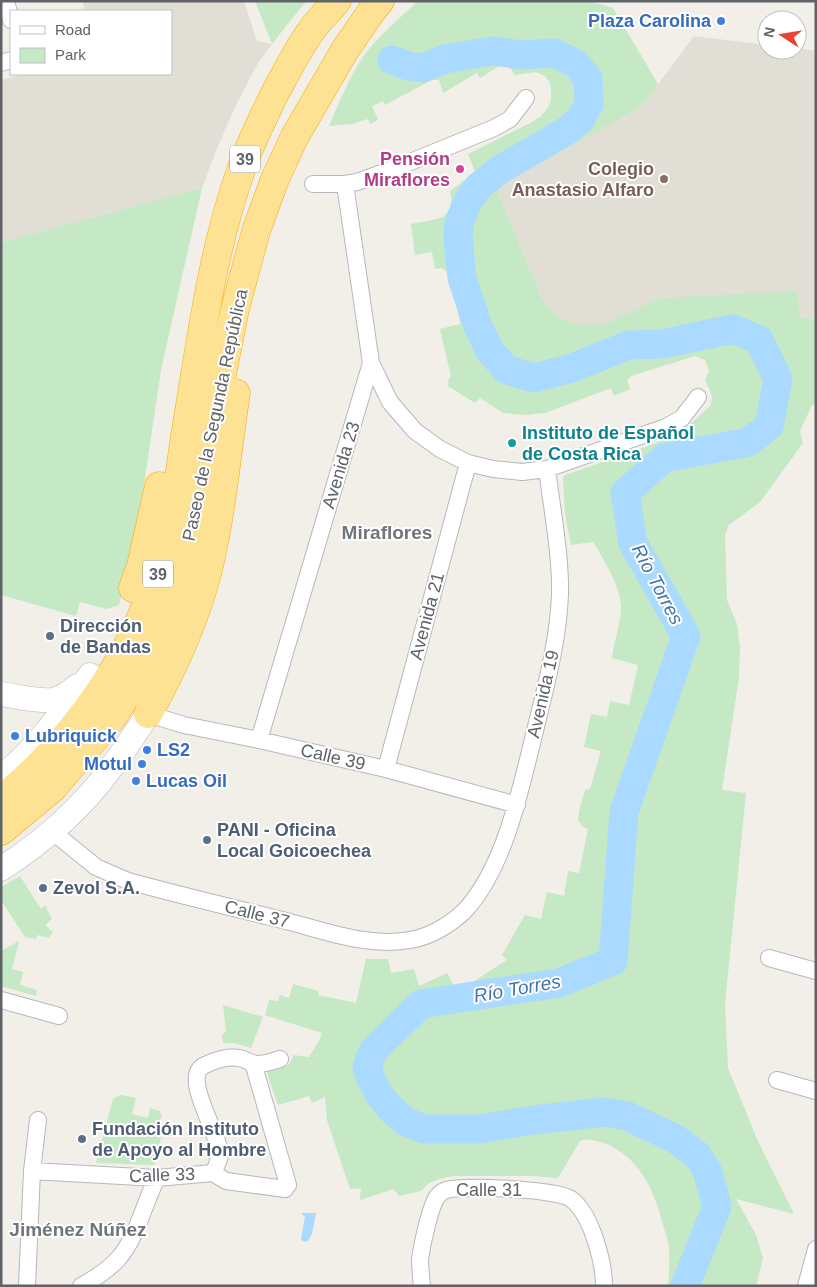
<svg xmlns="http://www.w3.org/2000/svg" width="817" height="1287" font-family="Arial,sans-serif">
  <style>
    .education { fill: #e1ded6 }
    .green { fill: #c5e8c5 }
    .water { fill: #aadaff }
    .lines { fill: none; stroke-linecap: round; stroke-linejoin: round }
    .river { stroke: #aadaff; stroke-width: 29 }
    .street-casing { stroke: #b5b8bc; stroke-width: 18 }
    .secondary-casing { stroke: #b6babf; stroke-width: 25 }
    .highway-casing { stroke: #f9ab00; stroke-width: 29 }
    .street { stroke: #fff; stroke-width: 16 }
    .secondary { stroke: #fff; stroke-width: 24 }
    .highway { stroke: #fde293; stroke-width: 28 }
    .shop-dot { fill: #3f7fe0; stroke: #fff; stroke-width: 2 }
    .hotel-dot { fill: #d1479c; stroke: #fff; stroke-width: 2 }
    .education-dot { fill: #8d6e63; stroke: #fff; stroke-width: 2 }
    .culture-dot { fill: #0f9aa8; stroke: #fff; stroke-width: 2 }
    .service-dot { fill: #5c6f8a; stroke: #fff; stroke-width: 2 }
    .labels { text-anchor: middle; stroke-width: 4; stroke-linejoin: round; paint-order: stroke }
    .shield { fill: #fff; stroke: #8f9295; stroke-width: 1 }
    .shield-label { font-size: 16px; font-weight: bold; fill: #5f6368 }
    .shop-label { font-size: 18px; font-weight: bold; fill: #366cbe; stroke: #fff; text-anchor: start }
    .hotel-label { font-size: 18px; font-weight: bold; fill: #b23c85; stroke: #fff; text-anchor: end }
    .education-label { font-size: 18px; font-weight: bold; fill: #785e54; stroke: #fff; text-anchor: end }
    .street-label { font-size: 18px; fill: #5f6368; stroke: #fff }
    .culture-label { font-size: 18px; font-weight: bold; fill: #0d838f; stroke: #fff; text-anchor: start }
    .service-label { font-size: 18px; font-weight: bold; fill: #4e5e75; stroke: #fff; text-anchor: start }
    .neighbourhood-label { font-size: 19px; font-weight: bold; fill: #70757a; stroke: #fff }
    .water-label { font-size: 19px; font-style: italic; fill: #4174aa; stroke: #fff }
  </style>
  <rect width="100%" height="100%" fill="#f1efe8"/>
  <path class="education" d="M82 1H244L257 41 272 44 258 63 235 107 218 146 202 188 1 242V80L25 74H171V11H85Z
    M694 36 767 45V50H797V48L816 51V319L800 317 797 292 659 298 603 325H585L569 322 553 313 542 298 496 188 641 107Z"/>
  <path class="green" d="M255 1H306L272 44Z
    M418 1H588L613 8 658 84 641 107 496 188 542 298 553 313 569 322 585 325H603L659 298 797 291 800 317 816 319V404L812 405 800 431 803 443 760 502 729 525 725 535 727 600 737 624 740 648 739 677 722 790 746 793 725 1004 728 1068 757 1139 794 1214 736 1199 756 1235 763 1258 756 1286H668C669 1273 670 1260 669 1247 668 1239 664 1230 662 1221 654 1190 640 1160 609 1145 601 1142 588 1137 580 1141L558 1178 532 1176H454L442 1178 429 1183 421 1191 399 1196 394 1189 360 1200 361 1188 350 1189 327 1120 325 1097 312 1103 309 1096 278 1105 268 1076 267 1071C279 1068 292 1068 293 1055L309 1057 320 1039 322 1033 265 1015 269 1000 278 1001 280 995 289 998 293 984 319 991 318 995 356 1003 366 959H388L391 973 414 969 419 986 447 973 457 992 507 960 502 955 525 915 541 919 547 892 564 896 568 871 579 873 588 829 583 827 578 821 579 811 585 790 590 789 601 751 584 747 591 714 607 717 610 701 629 705 638 665 612 658C614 642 621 622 621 607 621 588 603 558 593 542L571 545 565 514 563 478 565 475 646 447 670 437 688 426 710 406 712 398 710 390 705 381 709 371 705 360 695 356 631 376 627 381 630 389 614 396 611 388 545 413 526 415 503 413 480 398 475 403 448 386 449 378 451 377 440 329 460 324 451 274 441 268 435 269 432 252 415 255 411 224C435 219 456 222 450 191L475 172 468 154 530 123 540 117 547 109 551 101V91L550 83 545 76 536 72 515 75 506 62 480 78 477 73 443 93 439 80H432L385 105 383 101 372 106 378 120 370 124 368 119 352 124 329 126C340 101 351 72 368 50 383 32 401 17 418 1Z
    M202 188 161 370 137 532 119 605 107 609 80 602 76 616 1 595V242Z
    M20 876 41 909 45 905 52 919 45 925 53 932 49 938 37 935 36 939 25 937 1 900V887Z
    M19 941 12 969 23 972 20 985 37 990 36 996 1 986V951Z
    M223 1005 263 1017 251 1048 234 1043H223L222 1034 226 1032Z
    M121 1095 136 1098 132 1114 148 1118 150 1108 160 1111V1113L162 1114 159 1125 164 1127 154 1165 96 1163 113 1099Z"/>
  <path class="water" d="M302 1213H316L312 1234 308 1241 304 1242 301 1239 305 1216 302 1215Z"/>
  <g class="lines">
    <path class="river" d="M392 60 408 66 422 68 445 59 493 51 522 55 554 53 575 63 588 78 589 104 580 120 568 130 501 169 479 186 468 201 459 223 458 238 462 278 478 326 490 351 507 370 534 378 572 368 629 345 662 344 733 329 759 340 778 379 769 426 748 442 664 458 625 493 633 543 686 636 624 812 613 961 559 983 421 1004 373 1051 367 1067 372 1081 380 1096 391 1109 406 1122 424 1129H479L533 1120 604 1112 627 1116 674 1138 697 1155 707 1170 717 1206 685 1286"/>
    <g class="street-casing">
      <path id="street" d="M6 1 11 20
        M1 63 11 60
        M313 184H345L357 182 398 167 494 128 510 119 526 98
        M371 363 390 402 415 431 440 449 468 463 493 469 522 472 547 469 666 427 682 418 698 397
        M148 714 184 725 259 740 386 769 517 805
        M259 740 371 363 345 184
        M386 769 468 463
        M53 832 96 867 128 881C179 895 230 907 282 920 323 930 368 948 410 940 431 937 455 922 469 906 506 861 520 791 534 735 545 689 558 643 560 595 561 556 552 509 547 469
        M769 958 816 971
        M1 1000 59 1016
        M777 1080 816 1091
        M32 1171 157 1178 213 1173 226 1181 285 1189 288 1185 254 1066 251 1063
        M213 1173C216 1167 219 1161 220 1155 220 1134 182 1079 203 1066 214 1060 230 1055 243 1059 248 1061 252 1064 258 1064 265 1064 273 1061 280 1059
        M27 1286 32 1171 38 1120
        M81 1286C94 1279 108 1270 118 1259 137 1238 144 1203 157 1178
        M422 1286C421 1277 420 1268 420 1259 422 1245 430 1207 437 1197 439 1194 443 1191 446 1190 463 1185 558 1189 571 1199 591 1213 604 1262 604 1286
        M806 1286 816 1249"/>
    </g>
    <g class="secondary-casing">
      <path id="secondary" d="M1 694C15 696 40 702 53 700 62 698 70 692 77 686
        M1 777C37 749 63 710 90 675
        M1 869C43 842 81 809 111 768 124 751 136 732 148 714"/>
    </g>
    <g class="highway-casing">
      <path id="highway" d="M133 588 141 566 159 486
        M148 714C173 669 195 621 208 570 222 512 227 452 236 393
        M1 799C27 779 50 755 71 730 115 676 145 621 164 554 175 516 179 475 185 436 200 347 211 255 241 170 249 145 262 121 273 97 285 75 296 52 311 31 318 20 329 11 337 1
        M1 831 53 788 112 718 139 675 162 629 189 541 235 309 256 231 275 179 295 136 345 50 371 12 380 1"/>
    </g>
    <use href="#street" class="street"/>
    <use href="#secondary" class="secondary"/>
    <use href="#highway" class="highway"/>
  </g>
  <g class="shop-dot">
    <circle cx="721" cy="21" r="5"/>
    <circle cx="15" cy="736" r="5"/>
    <circle cx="147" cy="750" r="5"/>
    <circle cx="142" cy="764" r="5"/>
    <circle cx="136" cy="781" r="5"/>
  </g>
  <circle class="hotel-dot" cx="460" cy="169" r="5"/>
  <circle class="education-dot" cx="664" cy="179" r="5"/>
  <circle class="culture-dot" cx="512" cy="443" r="5"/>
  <g class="service-dot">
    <circle cx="50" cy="636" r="5"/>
    <circle cx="207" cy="840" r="5"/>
    <circle cx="43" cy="888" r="5"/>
    <circle cx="82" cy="1139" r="5"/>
  </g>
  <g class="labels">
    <g class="shield">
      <rect x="230" y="145.5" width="30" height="27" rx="4"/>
      <rect x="143" y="560.5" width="30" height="27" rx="4"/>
    </g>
    <g class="shield-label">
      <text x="245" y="165">39</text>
      <text x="158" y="580">39</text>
    </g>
    <g class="shop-label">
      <text x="711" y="27" text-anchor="end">Plaza Carolina</text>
      <text x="25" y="742">Lubriquick</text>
      <text x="157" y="756">LS2</text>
      <text x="132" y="770" text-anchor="end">Motul</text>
      <text x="146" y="787">Lucas Oil</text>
    </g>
    <g class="hotel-label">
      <text x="450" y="165">Pensión<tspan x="450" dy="21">Miraflores</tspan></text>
    </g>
    <g class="education-label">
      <text x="654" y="175">Colegio<tspan x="654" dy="21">Anastasio Alfaro</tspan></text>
    </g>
    <g class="street-label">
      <text transform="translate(215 415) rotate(-78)" y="6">Paseo de la Segunda República</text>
      <text transform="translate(341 465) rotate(-73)" y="6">Avenida 23</text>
      <text transform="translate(427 616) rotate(-75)" y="6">Avenida 21</text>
      <text transform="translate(543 694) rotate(-77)" y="6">Avenida 19</text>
      <text transform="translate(333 757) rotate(13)" y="6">Calle 39</text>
      <text transform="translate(257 914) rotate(14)" y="6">Calle 37</text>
      <text transform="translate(162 1175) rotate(-2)" y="6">Calle 33</text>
      <text x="489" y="1196">Calle 31</text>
    </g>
    <g class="culture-label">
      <text x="522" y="439">Instituto de Español<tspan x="522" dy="21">de Costa Rica</tspan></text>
    </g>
    <g class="service-label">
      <text x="60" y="632">Dirección<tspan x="60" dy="21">de Bandas</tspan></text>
      <text x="217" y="836">PANI - Oficina<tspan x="217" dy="21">Local Goicoechea</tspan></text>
      <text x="53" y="894">Zevol S.A.</text>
      <text x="92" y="1135">Fundación Instituto<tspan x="92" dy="21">de Apoyo al Hombre</tspan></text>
    </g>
    <g class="neighbourhood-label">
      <text x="387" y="539">Miraflores</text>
      <text x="78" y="1236">Jiménez Núñez</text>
    </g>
    <g class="water-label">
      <text transform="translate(658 584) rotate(62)" y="7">Río Torres</text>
      <text transform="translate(517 988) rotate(-10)" y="7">Río Torres</text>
    </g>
  </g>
  <rect width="817" height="1287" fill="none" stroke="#5f6368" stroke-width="5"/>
  <rect x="10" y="10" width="162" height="65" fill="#ffffff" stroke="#bfc1c3"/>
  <rect x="20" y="26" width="25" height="8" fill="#ffffff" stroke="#bfc1c3"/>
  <text x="55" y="35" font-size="15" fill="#5f6368">Road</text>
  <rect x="20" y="48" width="25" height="15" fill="#c5e8c5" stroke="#bfc1c3"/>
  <text x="55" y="60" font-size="15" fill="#5f6368">Park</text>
  <g transform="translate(782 35) rotate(282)"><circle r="24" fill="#ffffff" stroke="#bfc1c3"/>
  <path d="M0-4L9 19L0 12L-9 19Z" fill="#ea4335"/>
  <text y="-8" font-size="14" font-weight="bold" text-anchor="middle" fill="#5f6368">N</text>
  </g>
</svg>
